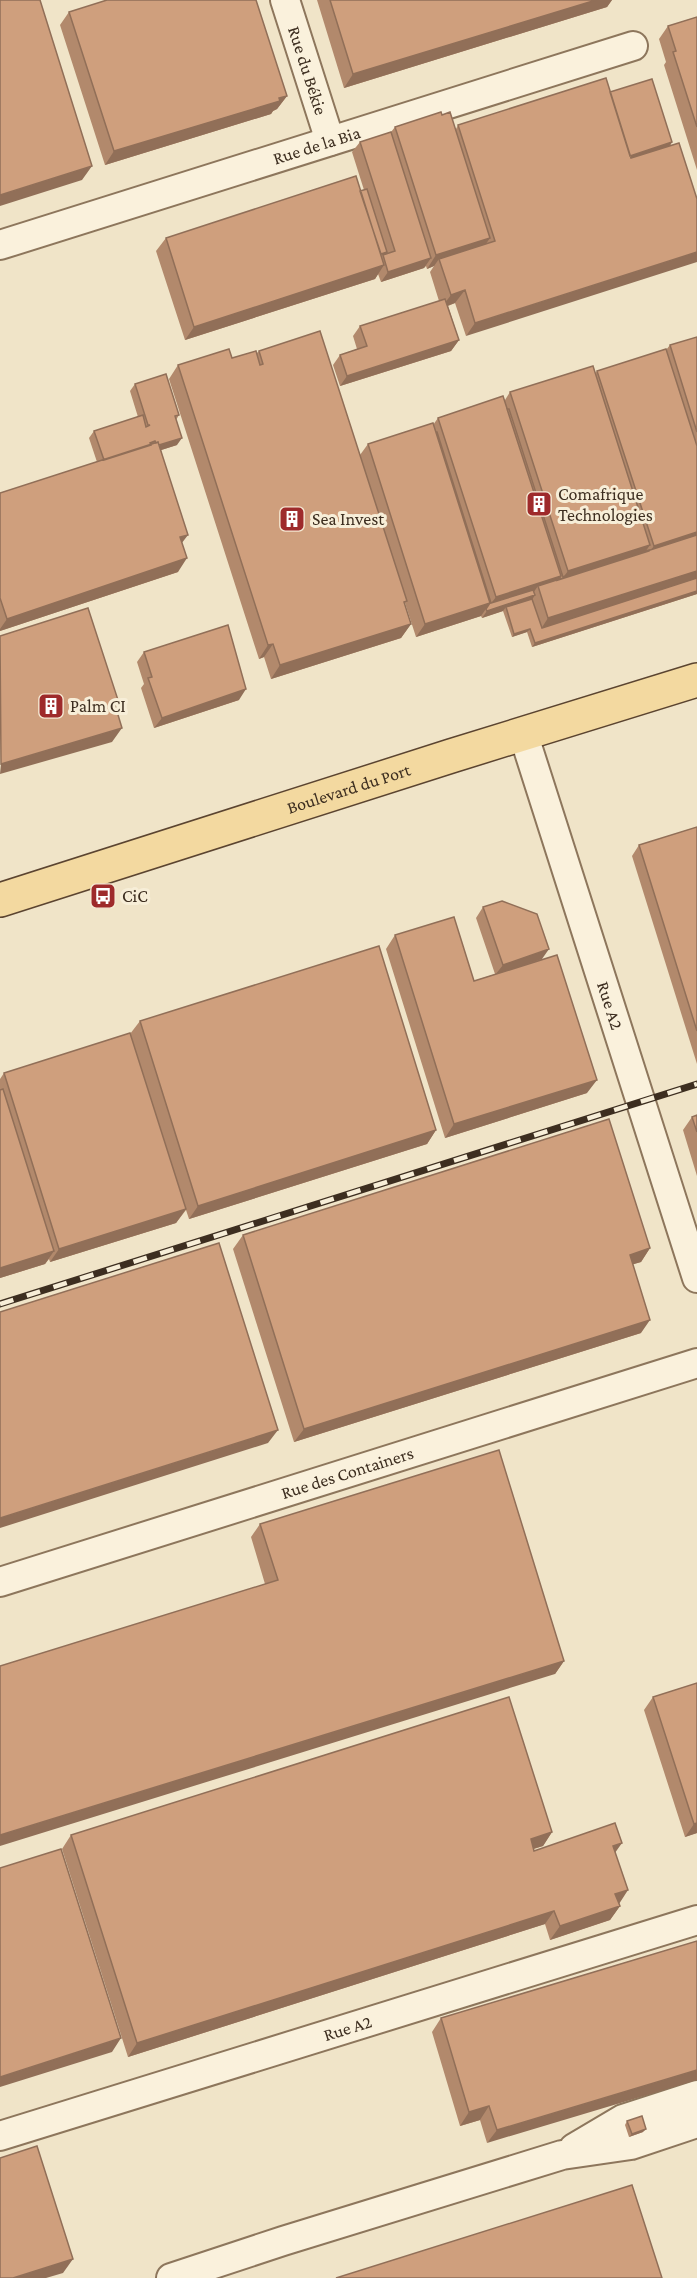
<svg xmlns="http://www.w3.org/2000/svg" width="697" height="2278" font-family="'Crimson Pro',serif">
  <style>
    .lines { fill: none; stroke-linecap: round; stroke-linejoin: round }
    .minor-casing { stroke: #8d765c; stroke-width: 32 }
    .major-casing { stroke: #5b4430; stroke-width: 36 }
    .minor { stroke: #faf1dc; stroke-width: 28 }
    .major { stroke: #f3d9a0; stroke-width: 33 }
    .rail-casing { stroke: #3d2e20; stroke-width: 7 }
    .rail { stroke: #f7eed8; stroke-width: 4.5; stroke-dasharray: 14; stroke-linecap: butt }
    .wall { fill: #b2896c }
    .shaded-wall { fill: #916f58 }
    .building { fill: #cf9f7d; stroke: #916f58; stroke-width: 1.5 }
    .labels { text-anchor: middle; stroke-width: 6; stroke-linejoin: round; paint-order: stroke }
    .street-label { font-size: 18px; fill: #3d2e20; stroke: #f7eed8 }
    .poi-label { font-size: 18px; fill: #3d2e20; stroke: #f7eed8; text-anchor: start }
  </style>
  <rect width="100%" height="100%" fill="#f0e4c8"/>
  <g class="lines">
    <g class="minor-casing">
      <g id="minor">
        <path id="s1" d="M285 0 330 141"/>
        <path id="s2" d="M0 245 633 46"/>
        <path id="s3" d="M523 733 697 1278"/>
        <path id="s4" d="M0 1582 697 1363"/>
        <path id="s5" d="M0 2136 697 1920"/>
        <path d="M574 2148 623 2119 697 2095"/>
        <path d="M171 2278 283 2241 562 2155 631 2145 697 2123"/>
      </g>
    </g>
    <g class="major-casing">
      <g id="major">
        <path id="s6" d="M0 900 451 756 697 680"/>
      </g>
    </g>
    <use href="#minor" class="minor"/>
    <use href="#major" class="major"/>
    <g class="rail-casing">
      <path id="rail" d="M0 1304 697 1084"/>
    </g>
    <use href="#rail" class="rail"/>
  </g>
  <path class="wall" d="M317 0H612L607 7 344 88Z
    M69 12 287 96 277 109 273 111 271 114 105 165 60 25Z
    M697 17V170L664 65 666 62 659 39 668 26Z
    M610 92 672 142 670 146 466 336 455 303 448 306 459 340 451 351 340 386 333 365 340 355 357 349 353 336 360 326 439 301 430 272 434 266 427 269 426 266 424 268 381 282 378 274 375 279 185 340 156 251 166 238 364 190 352 152 360 142 391 132 395 127 442 115 456 129 458 125Z
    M697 337V594L532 647 527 632 512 637 503 611 482 618 481 616 416 637 405 603 404 604 411 624 401 638 271 679 264 657 259 659 169 379 178 365 232 358 257 353 259 351 360 455 368 444 433 425 438 418 505 400 510 392 595 374 597 371 666 350 670 345Z
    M135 384 179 415 176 420 177 445 161 450 182 543 178 572 0 631V493L97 462 89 438 94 431 138 417 130 391Z
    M144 652 239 700 154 728 141 688 144 684 137 662Z
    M697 827V1064L632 856 639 845Z
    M483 907 542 959 587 1093 445 1138 386 949 395 935 474 981 495 974 476 918Z
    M140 1021 436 1130 427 1144 189 1219 186 1210 176 1223 50 1262 49 1259 45 1264 0 1278V1079L4 1073 130 1034Z
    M697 1115V1176L683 1130 692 1117Z
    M243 1235 650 1248 641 1262 633 1264 641 1333 294 1442 233 1249Z
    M260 1524 564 1661 555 1674 265 1584 251 1537Z
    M697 1683V1833L685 1837 644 1710 653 1697Z
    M552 1832 543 1846 534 1849V1851L615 1852 619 1904 620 1906 610 1920 550 1940 545 1924 128 2057 62 1849 71 1835Z
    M697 1941 487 2143 480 2120 460 2126 432 2032 441 2018Z
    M627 2121 643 2132 629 2137 625 2125Z"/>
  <path class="shaded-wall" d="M596 0H612L607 7 344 88 353 74Z
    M287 96 277 109 273 111 271 114 105 165 114 151Z
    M672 142 665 153 623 166 630 156Z
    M92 166 82 180 0 206V195Z
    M490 238 481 251 439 259 434 266 427 269 436 255Z
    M697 252V262L466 336 475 323Z
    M431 258 424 268 381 282 388 272Z
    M384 265 375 279 185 340 194 327Z
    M465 290 455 303 441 308 451 295Z
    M459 340 451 351 340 386 347 376Z
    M182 438 177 445 152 453 157 446Z
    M697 532V546L558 584 568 571 650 545 641 558 646 556 654 546Z
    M188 535 178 548 180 537Z
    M187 558 178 572 0 631V629L7 619Z
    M697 571V581L539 632 548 618Z
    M561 576 552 589 538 586 531 596 486 610 496 597Z
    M697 591V594L532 647 535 643Z
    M535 595 530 603 506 607 503 611 482 618 487 611Z
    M490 603 481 616 416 637 425 624Z
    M411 624 401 638 271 679 280 665Z
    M530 629 527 632 512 637 514 634Z
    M273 644 264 657 259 659 268 645Z
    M246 689 239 700 154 728 162 718Z
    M122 728 112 742 0 774 1 764Z
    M549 949 542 959 495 975 503 965Z
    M597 1080 587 1093 445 1138 454 1124Z
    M436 1130 427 1144 189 1219 198 1206Z
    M186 1209 176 1223 50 1262 59 1249Z
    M650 1248 641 1262 621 1268 630 1255Z
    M54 1251 45 1264 0 1278V1268Z
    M650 1320 641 1333 294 1442 304 1429Z
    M278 1430 268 1443 0 1528V1518Z
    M564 1661 555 1674 0 1846V1835Z
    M697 1823V1833L685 1837 694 1824Z
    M552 1832 543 1846 522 1852 531 1839Z
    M622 1843 612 1857 613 1846Z
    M628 1890 619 1904 615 1894Z
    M620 1906 610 1920 550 1940 560 1926Z
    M554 1911 545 1924 128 2057 137 2043Z
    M121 2038 112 2052 0 2087V2077Z
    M697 2070V2080L487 2143 497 2130Z
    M489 2106 480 2120 460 2126 469 2112Z
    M646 2129 643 2132 629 2137 632 2134Z
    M73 2259 63 2273 46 2278H13Z"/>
  <path class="building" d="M0 0H40L92 166 0 195Z
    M107 0H256L287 96 279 98 280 101 114 151 69 12Z
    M330 0H596L353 74Z
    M697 17V127L673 52 676 51 668 26Z
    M606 78 631 158 679 143 697 199V252L475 323 465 290 451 295 439 259 495 241 458 125Z
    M652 79 672 142 630 156 610 92Z
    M441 112 442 115 450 112 490 238 436 255 395 127Z
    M391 132 431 258 388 272 383 255 395 251 360 142Z
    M356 176 384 265 194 327 166 238Z
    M367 189 387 252 381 254 360 191Z
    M445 299 459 340 347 376 340 355 367 346 360 326Z
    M320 331 407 601 404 602 411 624 280 665 273 644 268 645 178 365 229 349 232 358 256 351 260 365 263 364 259 351Z
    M697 337V432L670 345Z
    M666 349 697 446V532L654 546 597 371Z
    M593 366 650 545 568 571 510 392Z
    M166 374 179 415 175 416 182 438 159 445 158 442 156 443 155 441 150 443 151 445 104 460 94 431 143 415 146 427 150 425H148L135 384Z
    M503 396 561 576 496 597 438 418Z
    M507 409H509L563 577 649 550V551L558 580 561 576Z
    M433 423 490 603 425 624 368 444Z
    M436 432H437L491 603 533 590 535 595 487 611 486 609 490 603Z
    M158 442 188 535 180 537 187 558 7 619 0 598V493Z
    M697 535V571L548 618 538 586Z
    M697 578V591L535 643 530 629 514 634 506 607 532 599 542 628Z
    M88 608 119 703 115 705 122 728 1 764 0 636Z
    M228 625 246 689 162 718 148 678 152 677 144 652Z
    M697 827V1031L639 845Z
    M502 901 537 914 549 949 503 965 483 907Z
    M454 917 474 981 557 955 597 1080 454 1124 395 935Z
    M379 946 436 1130 198 1206 140 1021Z
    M130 1033 186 1209 59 1249 4 1073Z
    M3 1089 54 1251 0 1268V1090Z
    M697 1115V1132L692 1117Z
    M609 1119 650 1248 630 1255 650 1320 304 1429 243 1235Z
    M219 1243 278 1430 0 1518V1312Z
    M499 1450 564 1661 0 1835V1666L278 1580 260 1524Z
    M697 1683V1823L694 1824 653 1697Z
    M509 1697 552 1832 531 1839 534 1851 615 1823 622 1843 613 1846 628 1890 615 1894 620 1906 560 1926 554 1911 137 2043 71 1835Z
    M61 1849 121 2038 0 2077V1868Z
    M697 1941V2070L497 2130 489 2106 469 2112 441 2018Z
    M642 2116 646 2129 632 2134 627 2121Z
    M37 2146 73 2259 13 2278H0V2158Z
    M632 2185 662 2278H336Z"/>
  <defs>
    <g id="building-square" transform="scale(1.35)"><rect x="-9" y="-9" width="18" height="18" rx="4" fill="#9e2a2b" stroke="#f7eed8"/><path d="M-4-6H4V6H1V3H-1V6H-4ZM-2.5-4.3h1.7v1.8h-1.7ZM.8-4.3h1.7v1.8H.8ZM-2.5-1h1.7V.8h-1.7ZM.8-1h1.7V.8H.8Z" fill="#fff"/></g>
    <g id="bus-square" transform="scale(1.35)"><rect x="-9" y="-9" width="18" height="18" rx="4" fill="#9e2a2b" stroke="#f7eed8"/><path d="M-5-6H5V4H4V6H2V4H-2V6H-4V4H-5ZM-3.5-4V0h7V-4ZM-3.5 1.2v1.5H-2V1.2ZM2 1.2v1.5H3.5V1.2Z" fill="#fff"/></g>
  </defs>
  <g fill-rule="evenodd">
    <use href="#building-square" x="539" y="504"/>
    <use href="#building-square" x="292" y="519"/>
    <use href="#building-square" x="51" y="706"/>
    <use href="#bus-square" x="103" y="896"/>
  </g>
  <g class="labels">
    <g class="street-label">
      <text dy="6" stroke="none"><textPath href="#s1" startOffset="74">Rue du Békie</textPath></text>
      <text dy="6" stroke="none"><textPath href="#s2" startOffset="332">Rue de la Bia</textPath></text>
      <text dy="6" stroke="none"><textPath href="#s6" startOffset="366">Boulevard du Port</textPath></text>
      <text dy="6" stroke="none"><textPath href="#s3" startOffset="286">Rue A2</textPath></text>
      <text dy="6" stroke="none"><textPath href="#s4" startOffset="364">Rue des Containers</textPath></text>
      <text dy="6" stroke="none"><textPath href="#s5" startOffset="364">Rue A2</textPath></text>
    </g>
    <g class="poi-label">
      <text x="558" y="500">Comafrique<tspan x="558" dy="21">Technologies</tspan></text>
      <text x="312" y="525">Sea Invest</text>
      <text x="70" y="712">Palm CI</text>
      <text x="122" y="902">CiC</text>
    </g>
  </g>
</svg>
